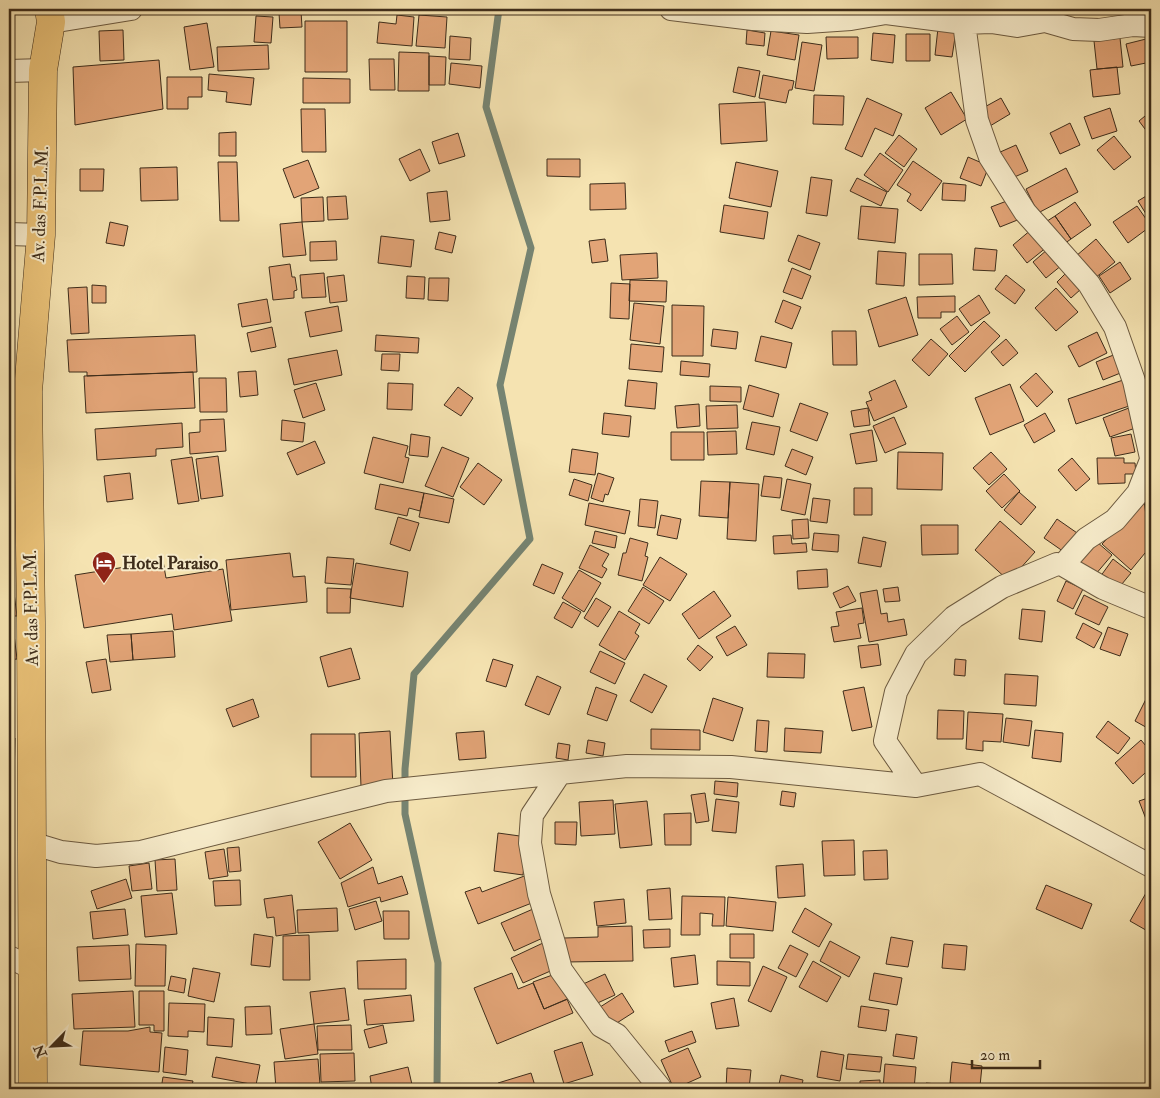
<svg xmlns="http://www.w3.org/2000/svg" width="1160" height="1098" font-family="'IM FELL Double Pica',serif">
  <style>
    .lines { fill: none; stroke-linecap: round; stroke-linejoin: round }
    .stream { stroke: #768472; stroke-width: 7 }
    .building { fill: #e2a477; stroke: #3e2d1b }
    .minor-casing { stroke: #6c5a40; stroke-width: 24 }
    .major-casing { stroke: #3e2d1b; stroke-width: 29 }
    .minor { stroke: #f8edcc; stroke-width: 22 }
    .major { stroke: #eac278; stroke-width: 28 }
    .labels { text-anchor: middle; stroke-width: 4; stroke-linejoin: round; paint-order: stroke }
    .street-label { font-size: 18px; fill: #3e2d1b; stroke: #f8edcc }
    .poi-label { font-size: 18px; font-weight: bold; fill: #3e2d1b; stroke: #f8edcc; text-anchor: start }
  </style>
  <rect width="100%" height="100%" fill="#f5e3b1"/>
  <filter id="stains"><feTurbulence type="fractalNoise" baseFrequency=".004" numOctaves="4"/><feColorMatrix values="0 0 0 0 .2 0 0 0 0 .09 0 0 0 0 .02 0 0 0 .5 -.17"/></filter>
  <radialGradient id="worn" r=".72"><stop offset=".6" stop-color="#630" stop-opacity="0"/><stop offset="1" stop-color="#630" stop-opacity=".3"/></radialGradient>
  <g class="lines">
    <path class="stream" d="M437 1089 438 963 405 814V769L414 674 530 539 500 385 531 248 486 107 499 9"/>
  </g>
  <path class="building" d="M301 11 302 27 280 28 279 13Z
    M397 15 414 17 412 46 377 43 379 22 396 24Z
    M419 15 447 17 445 48 416 46Z
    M256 16 273 17 271 43 254 42Z
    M305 21H347V72H305Z
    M207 23 214 67 190 70 184 27Z
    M938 28 956 31 952 57 935 55Z
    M123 30 124 60 100 61 99 31Z
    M747 30 765 33 764 46 746 44Z
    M771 31 799 35 795 60 767 55Z
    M873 33 895 35 893 63 871 60Z
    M906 34H930V61H906Z
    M450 36 471 38 470 60 449 59Z
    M826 37H858V58L827 59Z
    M1120 38 1123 67 1097 69 1094 41Z
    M1146 39 1151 62 1131 66 1126 44Z
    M802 42 822 45 814 91 795 88Z
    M268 45 269 69 218 71 217 47Z
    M399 52 429 53V91H398Z
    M429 56 446 57 445 85H429Z
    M369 59H394L395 90H370Z
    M159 60 163 109 75 125 73 67Z
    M451 63 482 66 480 88 449 84Z
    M738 67 760 71 755 97 733 92Z
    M1117 67 1120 94 1093 97 1090 70Z
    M209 74 254 78 251 105 226 102 227 92 208 90Z
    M763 75 794 81 792 90H789L786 103 759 98Z
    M167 77H202V97H188V109H167Z
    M303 78 350 79V103H303Z
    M951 92 967 119 941 135 925 108Z
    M814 95 844 96 843 125 813 124Z
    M867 98 902 114 893 136 875 128 862 157 845 149Z
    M1001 98 1010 114 990 126 981 109Z
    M765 102 767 141 721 144 719 104Z
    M1110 108 1117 131 1092 139 1084 117Z
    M301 109H325L326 152H302Z
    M1151 111V137L1139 121Z
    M1070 123 1080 145 1060 154 1050 133Z
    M236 132V156H219V133Z
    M458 133 465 156 439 164 432 142Z
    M899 135 917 149 904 167 885 153Z
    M1114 136 1131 157 1114 170 1097 150Z
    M1016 145 1028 171 1010 179 998 153Z
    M420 149 430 171 410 181 399 159Z
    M880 153 903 170 888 192 864 175Z
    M968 157 989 166 981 186 960 178Z
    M547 159H580V177L547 176Z
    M308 160 319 188 294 198 283 169Z
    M913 161 942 181 921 211 907 201 911 194 897 185Z
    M218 162H237L239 221H220Z
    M736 162 778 171 771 207 729 198Z
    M177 167 178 200 141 201 140 168Z
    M1066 168 1078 192 1038 213 1026 189Z
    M80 169H104L103 191H80Z
    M811 177 832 180 827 216 806 213Z
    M857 178 887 192 881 206 850 191Z
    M625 183 626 209 590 210V184Z
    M943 183 966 185 965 201 942 200Z
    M447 191 450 220 430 222 427 193Z
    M1151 193V222L1138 201Z
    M346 196 348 219 328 220 327 197Z
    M323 197 324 221 302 222 301 198Z
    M1012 199 1020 219 1000 227 991 207Z
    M1075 202 1091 225 1071 239 1055 216Z
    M724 205 768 212 764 239 720 232Z
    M861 206 898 209 895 243 858 239Z
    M1137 206 1151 226 1128 243 1113 222Z
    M1055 216 1071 239 1057 249 1041 225Z
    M110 222 128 226 124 246 106 243Z
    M302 222 306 255 283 257 280 224Z
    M1032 229 1047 247 1027 263 1013 245Z
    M439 232 456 236 452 253 435 249Z
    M798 235 820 243 810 270 788 261Z
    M381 236 414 240 411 267 378 263Z
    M605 239 608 261 592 263 589 241Z
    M1096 239 1115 262 1095 278 1076 256Z
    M336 241 337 260 310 261V242Z
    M975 248 997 250 995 271 973 270Z
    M1048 249 1062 265 1046 278 1033 262Z
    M878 251 906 253 904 286 876 284Z
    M657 253 658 278 622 280 620 255Z
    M919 254H952L953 284 919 285Z
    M1120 262 1131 279 1110 293 1099 276Z
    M290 264 292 277H295L297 290 294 291V298L273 300 269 267Z
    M792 268 811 276 802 299 783 292Z
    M324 273 326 297 302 298 300 275Z
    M1066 273 1081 289 1071 298 1057 282Z
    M344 275 347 301 330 303 327 277Z
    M1006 275 1025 290 1015 304 995 289Z
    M407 276 425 277 424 299 406 298Z
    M429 278H449L448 301 428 300Z
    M630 280 667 281 666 302 629 301Z
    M611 283 630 284 629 319 610 318Z
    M92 285 106 286V303H92Z
    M87 287 89 333 71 334 68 288Z
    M1056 288 1078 312 1056 331 1035 308Z
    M979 295 990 313 971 326 959 309Z
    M955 296V312H941V318H918L917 297Z
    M906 297 918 335 879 347 868 310Z
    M267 299 271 322 242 327 238 304Z
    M783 300 801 307 792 329 775 322Z
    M634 303 664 306 660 344 630 340Z
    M672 305 704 306 703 356H672Z
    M338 306 342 331 310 337 305 312Z
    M957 316 969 332 952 345 940 329Z
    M984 321 1000 336 965 372 949 356Z
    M272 327 276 347 251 352 247 333Z
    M713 329 738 332 736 349 711 346Z
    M832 331H856L857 365H833Z
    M1097 332 1107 353 1079 367 1068 346Z
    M195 335 197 372 87 376V372H69L67 340Z
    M376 335 419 338 418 353 375 351Z
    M761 336 792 343 786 368 755 361Z
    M931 339 948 354 929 376 912 360Z
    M1006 339 1018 353 1003 366 991 352Z
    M631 344 664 347 662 372 629 369Z
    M337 350 342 375 294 385 288 359Z
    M382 354H400L399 371 381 370Z
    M1116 354 1123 372 1103 380 1096 362Z
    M681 361 710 364 709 377 680 375Z
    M256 371 258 395 240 397 238 372Z
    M193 372 195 408 86 413 84 376Z
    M1036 373 1053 392 1037 407 1020 387Z
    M199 378H226L227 412H200Z
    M1126 379 1135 404 1076 424 1068 399Z
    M628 380 657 383 655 409 625 406Z
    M895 380 907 407 874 421 866 402 872 400 869 392Z
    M316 383 325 410 303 418 294 390Z
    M388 383 413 384 412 410 387 409Z
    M1010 384 1024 421 990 435 975 398Z
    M749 385 779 394 773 417 743 409Z
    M710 386 741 387V402L710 401Z
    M458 387 473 398 461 416 444 405Z
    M800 403 828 413 817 441 790 431Z
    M699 404 700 426 677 428 675 406Z
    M737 405 738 428 707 429 706 406Z
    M1134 406 1141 426 1110 437 1103 418Z
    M868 408 870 425 854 427 851 411Z
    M604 413 631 416 629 437 602 434Z
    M1045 413 1055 431 1034 443 1024 425Z
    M894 417 906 444 885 453 873 426Z
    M224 419 226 451 190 454 189 433 200 432V420Z
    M282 420 305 423 303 442 281 440Z
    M752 422 780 427 774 455 746 449Z
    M182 423 183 447 156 449V456L97 460 95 429Z
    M872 430 877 461 856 464 850 434Z
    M736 431 737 454 708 455 707 432Z
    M671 432H704V460H671Z
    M411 434 430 437 428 457 409 455Z
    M1131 434 1135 452 1115 456 1111 438Z
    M373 437 408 446 405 457 409 458 403 483 364 473Z
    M315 441 325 463 297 475 287 453Z
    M442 447 469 458 453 497 425 486Z
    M572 449 598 453 595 475 569 472Z
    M792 449 813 457 806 475 785 466Z
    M898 452 943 453 942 490 897 489Z
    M991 452 1007 469 989 485 973 468Z
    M218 456 223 496 201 499 196 459Z
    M192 457 199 501 178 504 171 460Z
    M1072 458 1090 479 1076 491 1058 470Z
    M1097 458H1124V463H1135L1136 474H1125V483L1098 484Z
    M478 463 502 480 484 505 460 487Z
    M130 473 133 499 107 502 104 476Z
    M598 473 614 478 608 495 605 494 603 502 591 498Z
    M1004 474 1020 491 1002 508 986 491Z
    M764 476 782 478 780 498 761 496Z
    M574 479 592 485 588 501 569 495Z
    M787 479 811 484 805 515 781 510Z
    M701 481 730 482 728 518 699 516Z
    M730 482 759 484 756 541 727 539Z
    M380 484 424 493 420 511 409 508 407 516 375 509Z
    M854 488H872V515H854Z
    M1019 492 1036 507 1021 525 1004 510Z
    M424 493 454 499 449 523 419 517Z
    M813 498 830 500 827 523 810 521Z
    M640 499 658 501 655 528 638 526Z
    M1144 500 1150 547 1131 570 1102 544Z
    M589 503 630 511 625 534 585 525Z
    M661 515 681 519 677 539 657 535Z
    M398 517 419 523 410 551 390 544Z
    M808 519 809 538 793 539 792 520Z
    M1057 519 1080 535 1067 554 1044 538Z
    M1000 521 1035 552 1009 581 975 550Z
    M921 525H958V554L922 555Z
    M595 531 617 536 615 548 592 543Z
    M814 533 839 535 838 552 812 550Z
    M791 535 792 544 806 543 807 552 774 554 773 536Z
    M863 537 886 542 881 567 858 563Z
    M630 538 648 543 645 556 648 557 642 581 618 575 623 553H626Z
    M1097 542 1112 555 1095 575 1080 562Z
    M590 545 609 554 602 566 607 569 602 578 579 568Z
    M290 553 293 577 305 576 307 602 231 610 226 560Z
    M327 557 354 559 351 585 325 583Z
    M660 557 687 574 670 601 643 585Z
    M1113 559 1131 573 1117 590 1100 577Z
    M163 561 166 578 223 569 232 621 174 630 172 614 84 628 75 575Z
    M356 563 408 572 403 607 350 598Z
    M542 564 563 573 554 594 533 585Z
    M827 569 828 587 798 589 797 571Z
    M579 570 601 583 584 612 562 598Z
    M1066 581 1083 589 1073 609 1057 601Z
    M9 585H13L17 616H9Z
    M848 586 856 601 840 608 833 593Z
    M643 587 664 601 649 624 628 611Z
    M898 587 900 601 885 602 883 589Z
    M327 588 351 589 350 613H327Z
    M877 590 881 614 887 613 888 622 904 619 907 635 869 642 860 593Z
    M714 591 731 616 699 639 682 614Z
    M1084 595 1108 607 1099 625 1075 614Z
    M596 598 611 607 598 627 584 618Z
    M563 602 581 612 572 628 554 618Z
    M862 608 864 623 858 624 861 638 834 642 831 627 839 626 836 612Z
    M1022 609 1045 611 1042 642 1019 639Z
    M619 611 640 624 635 633 639 636 625 660 599 645Z
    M9 618H12L17 659 9 660Z
    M1083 623 1102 633 1094 648 1076 638Z
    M735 626 747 645 727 656 716 637Z
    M1108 627 1128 634 1120 656 1100 649Z
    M173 631 175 657 133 660 131 634Z
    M131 634 133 660 110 662 107 635Z
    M878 644 881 665 861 668 858 646Z
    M698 645 713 657 700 671 687 659Z
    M351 648 360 679 328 687 320 657Z
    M600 651 625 663 615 684 590 672Z
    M768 653 805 654 804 678 767 677Z
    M106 659 111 690 92 693 86 662Z
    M493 659 513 665 506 687 486 681Z
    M955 659 966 660 965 676 954 675Z
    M644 674 667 686 652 713 630 701Z
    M1005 674 1038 676 1036 706 1004 704Z
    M537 676 561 687 549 715 525 705Z
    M596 687 617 695 607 721 587 714Z
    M864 687 872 727 852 731 843 691Z
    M1147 697 1151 699V730L1135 721Z
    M713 698 743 708 733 741 703 732Z
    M253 699 259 717 233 727 226 709Z
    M9 703H12L14 726H9Z
    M938 710 964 711 963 739H937Z
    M968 712 1003 714 1001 742 983 741V751L966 749Z
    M1006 718 1032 721 1029 746 1003 742Z
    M757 720 769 721 767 752 755 751Z
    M1108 721 1130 738 1118 754 1096 737Z
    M785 728 823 731 821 753 784 751Z
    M651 729 700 730V750L651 749Z
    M1035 730 1063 733 1061 762 1032 758Z
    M390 731 393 786 361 787 359 733Z
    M484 731 486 758 459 760 456 733Z
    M311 734H355L356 777H311Z
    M9 738H15L14 784H9Z
    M588 740 605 743 603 756 586 753Z
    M1141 740 1151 752V776L1149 778 1145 773 1133 784 1115 763Z
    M558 743 570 745 568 760 556 758Z
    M715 781 738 783 737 797 714 794Z
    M782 791 796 793 794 807 780 805Z
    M705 793 709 821 696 823 691 795Z
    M1151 797V832L1139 801Z
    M716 799 739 802 736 833 712 831Z
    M613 800 615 834 581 836 579 802Z
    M647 801 652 845 620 848 615 804Z
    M691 813V845H665L664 814Z
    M555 822H577L576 845 555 844Z
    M350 823 372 860 340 879 318 842Z
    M498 833 527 837 523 875 494 871Z
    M854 840 855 875 824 876 822 841Z
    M239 847 241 871 229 872 227 848Z
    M224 849 228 876 209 879 205 852Z
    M887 850 888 879 864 880 863 851Z
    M175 859 177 890 157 891 155 860Z
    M149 863 152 889 132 891 129 866Z
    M803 864 805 896 778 898 776 866Z
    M373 867 378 884 402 876 408 894 381 902 380 897 348 907 341 883Z
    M527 875 537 901 478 924 465 892 480 887 482 892Z
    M126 879 132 898 97 909 91 891Z
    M240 880 241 905 215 906 213 881Z
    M1046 885 1092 904 1082 929 1036 909Z
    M1150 886 1151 887V933L1130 921Z
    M670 888 672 919 649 920 647 890Z
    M172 893 177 934 145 937 141 896Z
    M292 895 296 933 276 936 274 917 267 918 264 899Z
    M682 896 725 897 724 926H712L713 914 700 913V935H681Z
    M728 897 776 902 773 931 726 926Z
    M624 899 626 923 597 926 594 902Z
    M376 901 382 921 355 930 349 909Z
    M337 908 338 931 298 933 297 910Z
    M805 908 832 924 819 947 792 932Z
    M125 909 128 935 93 939 90 912Z
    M533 909 545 937 514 951 501 923Z
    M383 911H409V939H384Z
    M632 926 633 961 565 962 564 938 598 937V927Z
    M670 929V947L644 948 643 930Z
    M254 934 273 937 270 967 251 965Z
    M730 934H754V958H730Z
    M309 935 310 980H283V936Z
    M891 937 913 941 908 967 886 964Z
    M830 941 860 957 849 977 820 961Z
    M543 943 555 969 523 983 511 958Z
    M136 944 166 945 165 986H135Z
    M944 944 967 946 965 970 942 968Z
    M129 945 131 979 79 981 77 947Z
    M790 945 808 954 796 977 778 968Z
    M695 955 698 984 674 987 671 958Z
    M406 959V989H358L357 961Z
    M717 961 750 962V986L717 985Z
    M813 961 841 977 827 1002 799 987Z
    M763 966 787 977 771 1012 748 1001Z
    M193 968 220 973 214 1002 188 996Z
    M512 973 518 989 533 983 544 1009 567 999 573 1013 497 1044 474 988Z
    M558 973 568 999 544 1009 533 982Z
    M874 973 902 978 897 1005 869 1000Z
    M605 974 615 995 591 1006 581 985Z
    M171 976 186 979 184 993 168 990Z
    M345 988 349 1020 314 1024 310 992Z
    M133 991 135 1027 74 1029 72 994Z
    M139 991H164V1031H154V1025H139Z
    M622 993 634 1012 609 1028 597 1009Z
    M411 995 414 1021 367 1025 364 1000Z
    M734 998 739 1026 716 1029 711 1003Z
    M169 1003 205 1004 204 1032 188 1031V1037L168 1036Z
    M270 1006 272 1034 246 1035 245 1007Z
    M861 1006 889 1010 886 1031 858 1027Z
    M208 1017 234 1019 232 1047 207 1045Z
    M314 1024 318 1054 285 1059 280 1029Z
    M351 1025 352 1050H318L317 1026Z
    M383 1025 387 1043 369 1048 364 1030Z
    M150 1027V1032L162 1033 159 1072 80 1065 83 1031H128Z
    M692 1031 696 1042 669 1052 665 1041Z
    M896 1034 917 1037 914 1059 893 1056Z
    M582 1042 593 1075 564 1084 554 1051Z
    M165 1047 188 1050 186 1075 163 1072Z
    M688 1048 701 1077 674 1089 661 1060Z
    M821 1051 844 1055 840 1081 817 1077Z
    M354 1053 355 1081 321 1082 320 1054Z
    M848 1054 882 1057 880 1072 846 1069Z
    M216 1057 260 1065 256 1085 212 1077Z
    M318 1059 320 1085 300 1086V1089H276L274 1062Z
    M952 1062 982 1066 980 1086 950 1083Z
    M885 1064 916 1067 914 1089H883Z
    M408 1067 413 1089H372L370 1076Z
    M727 1068 751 1070 749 1089H726Z
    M531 1073 536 1089H500L498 1083Z
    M1151 1073V1089H1142Z
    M781 1075 803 1080 801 1089H778Z
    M163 1077 193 1081 191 1089H161Z
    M880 1080V1089H860V1081Z
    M926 1083 948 1085V1089H925Z
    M354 1086V1089H329V1087Z"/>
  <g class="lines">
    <g class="minor-casing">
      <path id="minor" d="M671 9 753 19 807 22 851 19 886 13 964 23 991 22 1017 26 1045 21 1073 29 1099 30 1133 25 1151 26
        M51 22 131 9
        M964 23 977 120 990 157 1025 212 1089 284 1115 327 1134 381 1151 458
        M9 71 43 70
        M9 234 41 235
        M9 392 28 391
        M1063 565 1086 539 1115 520 1138 493 1151 460
        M560 773 532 815 530 843 539 894 554 943 561 970 601 1026 617 1035 660 1088
        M916 786 885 741 896 692 916 654 954 617 1002 587 1057 564 1063 565 1103 588 1151 608
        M31 843 61 852 96 856 141 852 386 791 627 766 731 767 916 786 980 774 1151 866
        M9 957 32 968"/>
    </g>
    <g class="major-casing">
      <path id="major" d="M33 1089 31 622 28 391 41 235 43 70 51 22 49 9"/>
    </g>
    <use href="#minor" class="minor"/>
    <use href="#major" class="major"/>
  </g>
  <defs>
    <g id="hotel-pin" transform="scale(1.25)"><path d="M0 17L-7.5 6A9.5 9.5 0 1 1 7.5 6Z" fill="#8f2418" stroke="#f8edcc"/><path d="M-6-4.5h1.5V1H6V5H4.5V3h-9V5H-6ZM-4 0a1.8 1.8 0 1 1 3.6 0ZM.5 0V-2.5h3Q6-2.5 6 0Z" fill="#fff"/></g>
  </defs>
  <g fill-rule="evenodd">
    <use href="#hotel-pin" x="104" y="563"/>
  </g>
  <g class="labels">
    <g class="street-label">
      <text transform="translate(40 204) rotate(-88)" y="6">Av. das F.P.L.M.</text>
      <text transform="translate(31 608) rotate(-91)" y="6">Av. das F.P.L.M.</text>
    </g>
    <g class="poi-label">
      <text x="122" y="569">Hotel Paraiso</text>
    </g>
  </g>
  <rect width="1160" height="1098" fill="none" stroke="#f5e3b1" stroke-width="30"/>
  <rect x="10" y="10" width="1140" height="1078" fill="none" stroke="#3e2d1b" stroke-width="2.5"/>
  <rect x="15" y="15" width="1130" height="1068" fill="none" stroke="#3e2d1b"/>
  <g transform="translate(52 1046) rotate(246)" stroke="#f8edcc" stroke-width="4" paint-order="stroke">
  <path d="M0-4L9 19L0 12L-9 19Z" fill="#3e2d1b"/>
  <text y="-8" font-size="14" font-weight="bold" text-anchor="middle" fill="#3e2d1b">N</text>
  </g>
  <path d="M972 1060v8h68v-8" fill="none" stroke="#3e2d1b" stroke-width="2.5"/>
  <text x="980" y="1060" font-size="15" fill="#3e2d1b" stroke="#f8edcc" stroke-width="4" paint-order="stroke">20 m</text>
  <rect width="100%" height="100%" filter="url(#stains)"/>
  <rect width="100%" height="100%" fill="url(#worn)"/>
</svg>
